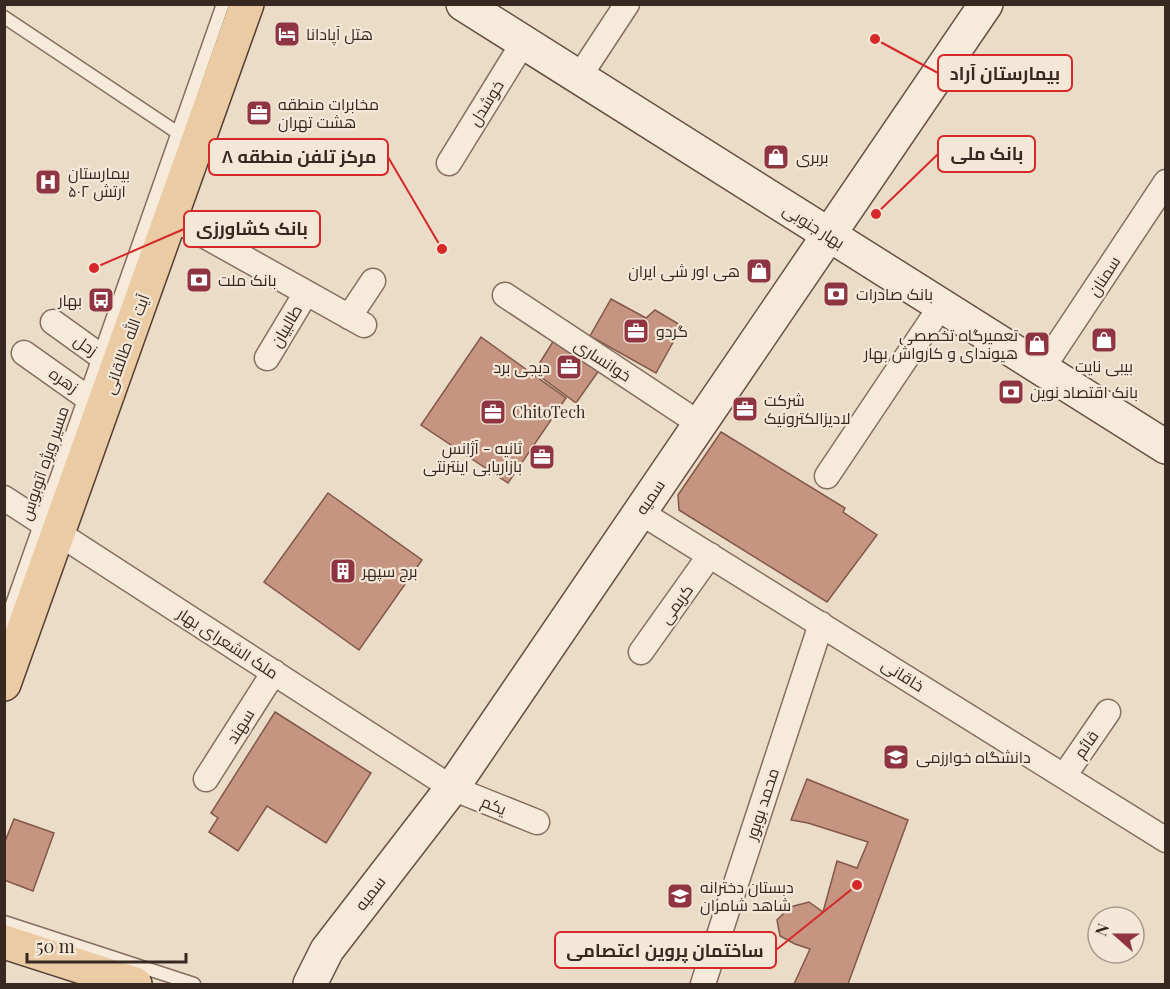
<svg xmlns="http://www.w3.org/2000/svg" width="1170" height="989" font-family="'Playfair Display',Cairo,serif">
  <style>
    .building { fill: #c59582; stroke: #825747; stroke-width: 1.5 }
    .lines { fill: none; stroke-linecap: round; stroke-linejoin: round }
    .lane-casing { stroke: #856e5f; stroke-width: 15 }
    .street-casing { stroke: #856e5f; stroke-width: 27 }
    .secondary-casing { stroke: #675042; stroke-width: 36 }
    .primary-casing { stroke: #543e33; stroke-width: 36 }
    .lane { stroke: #f6eadb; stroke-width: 12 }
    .street { stroke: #f6eadb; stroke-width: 24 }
    .secondary { stroke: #f6eadb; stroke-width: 33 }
    .primary { stroke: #eacba4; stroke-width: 33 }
    .labels { text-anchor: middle; stroke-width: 4.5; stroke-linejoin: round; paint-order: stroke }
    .poi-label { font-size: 16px; fill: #372921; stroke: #f3e7d7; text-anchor: start }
    .street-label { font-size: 16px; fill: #372921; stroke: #f3e7d7 }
    .leader { fill: none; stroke: #d62828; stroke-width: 2 }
    .callout-dot { fill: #d62828; stroke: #f3e7d7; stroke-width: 2 }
    .callout { fill: #f3e7d7; stroke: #d62828; stroke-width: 2 }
    .callout-label { font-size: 18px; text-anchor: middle; font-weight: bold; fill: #372921 }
  </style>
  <rect width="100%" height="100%" fill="#ebdcc8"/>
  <path class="building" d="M611 299 646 318 655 310 682 326 656 373 590 336Z
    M559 332 605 362 576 403 534 372Z
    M481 337 566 398 508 483 421 425Z
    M721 432 845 508 843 512 877 535 827 602 679 510 678 495Z
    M328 493 422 560 359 650 264 582Z
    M275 712 371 773 326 843 267 806 238 851 209 832 218 818 211 813Z
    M807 779 908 820 848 984H794L810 949 795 944 780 936 777 920 790 907 809 902 823 912 837 861 857 868 868 842 808 823 791 820Z
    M14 819 54 833 33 891 4 880V844Z"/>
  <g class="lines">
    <g class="lane-casing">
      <path id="lane" d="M4 17 178 133
        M4 627 223 4
        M4 922 194 984"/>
    </g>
    <g class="street-casing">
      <path id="street" d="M579 77 627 4
        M449 163 523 43
        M171 217 364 325
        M505 295 700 424
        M349 317 373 281
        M53 322 117 368
        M24 353 103 409
        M267 358 306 293
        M1042 369 1166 182
        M827 476 941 306
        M4 498 452 788 537 822
        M640 512 1166 840
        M641 652 710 555
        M1064 776 1108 712
        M206 779 274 672
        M703 984 821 624"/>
    </g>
    <g class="secondary-casing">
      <path id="secondary" d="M463 4 1166 447
        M310 984 327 950 452 788 986 4"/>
    </g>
    <g class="primary-casing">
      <path id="primary" d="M4 684 247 4
        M4 942 135 984"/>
    </g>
    <use href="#lane" class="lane"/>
    <use href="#street" class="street"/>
    <use href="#secondary" class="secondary"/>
    <use href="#primary" class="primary"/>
  </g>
  <defs>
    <g id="hotel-square" transform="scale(1.35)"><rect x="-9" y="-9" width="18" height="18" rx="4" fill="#8e3541" stroke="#f3e7d7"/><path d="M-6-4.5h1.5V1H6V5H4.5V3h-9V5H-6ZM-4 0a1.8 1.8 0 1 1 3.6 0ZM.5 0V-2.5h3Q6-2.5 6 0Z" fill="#fff"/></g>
    <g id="office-square" transform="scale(1.35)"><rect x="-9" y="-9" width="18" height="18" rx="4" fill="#8e3541" stroke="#f3e7d7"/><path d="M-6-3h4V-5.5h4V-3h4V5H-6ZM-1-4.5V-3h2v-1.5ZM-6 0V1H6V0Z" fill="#fff"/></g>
    <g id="shop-square" transform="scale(1.35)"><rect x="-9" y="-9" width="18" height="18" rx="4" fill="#8e3541" stroke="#f3e7d7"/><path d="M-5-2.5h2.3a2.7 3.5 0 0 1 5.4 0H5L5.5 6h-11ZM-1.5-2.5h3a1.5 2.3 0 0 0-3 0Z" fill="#fff"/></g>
    <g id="hospital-square" transform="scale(1.35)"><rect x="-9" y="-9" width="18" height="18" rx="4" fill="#8e3541" stroke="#f3e7d7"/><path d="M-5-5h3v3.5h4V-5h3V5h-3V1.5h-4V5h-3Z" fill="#fff"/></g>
    <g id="bank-square" transform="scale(1.35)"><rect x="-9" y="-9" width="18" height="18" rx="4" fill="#8e3541" stroke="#f3e7d7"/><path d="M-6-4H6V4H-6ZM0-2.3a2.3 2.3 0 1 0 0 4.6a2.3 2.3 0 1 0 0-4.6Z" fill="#fff"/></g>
    <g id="bus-square" transform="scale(1.35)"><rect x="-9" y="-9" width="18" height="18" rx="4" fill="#8e3541" stroke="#f3e7d7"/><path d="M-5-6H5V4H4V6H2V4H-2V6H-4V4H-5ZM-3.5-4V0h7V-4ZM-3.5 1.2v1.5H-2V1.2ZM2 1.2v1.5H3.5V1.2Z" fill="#fff"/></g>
    <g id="building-square" transform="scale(1.35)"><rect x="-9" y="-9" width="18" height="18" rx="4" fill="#8e3541" stroke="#f3e7d7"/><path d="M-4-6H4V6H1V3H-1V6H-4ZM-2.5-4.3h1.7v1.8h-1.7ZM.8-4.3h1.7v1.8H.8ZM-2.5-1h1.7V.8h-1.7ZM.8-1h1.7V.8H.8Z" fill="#fff"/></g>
    <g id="university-square" transform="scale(1.35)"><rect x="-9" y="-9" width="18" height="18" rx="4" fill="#8e3541" stroke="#f3e7d7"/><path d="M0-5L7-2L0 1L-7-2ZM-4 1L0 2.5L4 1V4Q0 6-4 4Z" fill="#fff"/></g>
    <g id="school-square" transform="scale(1.35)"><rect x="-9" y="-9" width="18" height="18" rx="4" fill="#8e3541" stroke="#f3e7d7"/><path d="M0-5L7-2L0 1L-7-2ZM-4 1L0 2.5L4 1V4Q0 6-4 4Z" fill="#fff"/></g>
  </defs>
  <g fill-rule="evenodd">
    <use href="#hotel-square" x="287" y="34"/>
    <use href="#office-square" x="259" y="113"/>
    <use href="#shop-square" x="776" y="157"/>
    <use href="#hospital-square" x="48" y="182"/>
    <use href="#shop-square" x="759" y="271"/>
    <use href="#bank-square" x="199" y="280"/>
    <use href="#bank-square" x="836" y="294"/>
    <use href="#bus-square" x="101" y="300"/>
    <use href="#office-square" x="636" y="331"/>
    <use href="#shop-square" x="1104" y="340"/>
    <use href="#shop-square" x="1037" y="344"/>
    <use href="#office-square" x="569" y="367"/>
    <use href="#bank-square" x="1011" y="392"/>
    <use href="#office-square" x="745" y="409"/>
    <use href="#office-square" x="493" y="412"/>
    <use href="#office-square" x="542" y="457"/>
    <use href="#building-square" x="343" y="571"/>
    <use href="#university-square" x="896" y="757"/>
    <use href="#school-square" x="680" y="896"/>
  </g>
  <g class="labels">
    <g class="poi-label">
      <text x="306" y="40">هتل آپادانا</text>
      <text x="278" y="110">مخابرات منطقه<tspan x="278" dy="18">هشت تهران</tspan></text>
      <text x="796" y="163">بربری</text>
      <text x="68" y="179">بیمارستان<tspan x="68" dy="18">۵۰۲ ارتش</tspan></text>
      <text x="740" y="277" text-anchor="end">هی اور شی ایران</text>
      <text x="218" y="286">بانک ملت</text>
      <text x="856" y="300">بانک صادرات</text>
      <text x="82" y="306" text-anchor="end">بهار</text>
      <text x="656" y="337">گردو</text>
      <text x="1018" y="341" text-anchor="end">تعمیرگاه تخصصی<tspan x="1018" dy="18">هیوندای و کارواش بهار</tspan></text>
      <text x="1104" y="372" text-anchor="middle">بیبی نایت</text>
      <text x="550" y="373" text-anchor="end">دیجی برد</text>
      <text x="1030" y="398">بانک اقتصاد نوین</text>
      <text x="764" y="406">شرکت<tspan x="764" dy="18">لادیزالکترونیک</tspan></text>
      <text x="512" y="418">ChitoTech</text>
      <text x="522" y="454" text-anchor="end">ثانیه - آژانس<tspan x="522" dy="18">بازاریابی اینترنتی</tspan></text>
      <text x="362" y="577">برج سپهر</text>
      <text x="916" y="763">دانشگاه خوارزمی</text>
      <text x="700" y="893">دبستان دخترانه<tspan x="700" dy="18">شاهد شامران</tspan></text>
    </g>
    <g class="street-label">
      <text transform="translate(486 103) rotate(-58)" y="6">خوشدل</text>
      <text transform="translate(814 226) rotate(32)" y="6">بهار جنوبی</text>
      <text transform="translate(1104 276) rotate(-57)" y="6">سمنان</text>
      <text transform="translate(286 326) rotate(-60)" y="6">طالبیان</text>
      <text transform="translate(126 344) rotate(-70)" y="6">آیت الله طالقانی</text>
      <text transform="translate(86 345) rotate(35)" y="6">زحل</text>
      <text transform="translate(603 360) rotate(33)" y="6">خوانساری</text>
      <text transform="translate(64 380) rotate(35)" y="6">زهره</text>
      <text transform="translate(44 463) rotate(-71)" y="6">مسیر ویژه اتوبوس</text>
      <text transform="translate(650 497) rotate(-56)" y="6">سمیه</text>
      <text transform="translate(676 604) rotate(-54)" y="6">کریمی</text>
      <text transform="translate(228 643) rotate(33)" y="6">ملک الشعرای بهار</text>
      <text transform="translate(903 675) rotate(32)" y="6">خاقانی</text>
      <text transform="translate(240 726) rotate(-58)" y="6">سهند</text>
      <text transform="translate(1086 744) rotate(-55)" y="6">قائم</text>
      <text transform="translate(762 804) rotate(-72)" y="6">محمد بوبور</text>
      <text transform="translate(494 805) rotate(22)" y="6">یکم</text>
      <text transform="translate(370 893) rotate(-52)" y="6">سمیه</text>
    </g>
  </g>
  <path class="leader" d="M875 39L938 73M876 214L938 154M442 249L388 157M94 268L184 229M857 885L776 950"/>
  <g class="callout-dot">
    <circle cx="875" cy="39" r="6"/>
    <circle cx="876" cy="214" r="6"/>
    <circle cx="442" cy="249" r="6"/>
    <circle cx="94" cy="268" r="6"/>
    <circle cx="857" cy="885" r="6"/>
  </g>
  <g class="callout">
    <rect x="938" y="55" width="134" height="36" rx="6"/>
    <rect x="938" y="136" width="97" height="36" rx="6"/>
    <rect x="209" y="139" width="179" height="36" rx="6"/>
    <rect x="184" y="211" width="136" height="36" rx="6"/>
    <rect x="555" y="932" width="221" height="36" rx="6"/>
  </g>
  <g class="callout-label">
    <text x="1005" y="80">بیمارستان آراد</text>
    <text x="987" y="160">بانک ملی</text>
    <text x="299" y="163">مرکز تلفن منطقه ۸</text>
    <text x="252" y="235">بانک کشاورزی</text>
    <text x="665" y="957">ساختمان پروین اعتصامی</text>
  </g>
  <rect width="1170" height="989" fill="none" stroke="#372921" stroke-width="12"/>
  <g transform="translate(1116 935) rotate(291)"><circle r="28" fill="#f3e7d7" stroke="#a89b8e" stroke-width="1.5"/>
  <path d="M0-4.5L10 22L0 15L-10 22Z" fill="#8e3541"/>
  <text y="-9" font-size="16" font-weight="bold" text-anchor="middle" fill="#372921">N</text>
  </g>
  <path d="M27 953v9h159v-9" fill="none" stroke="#372921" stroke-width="3"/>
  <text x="36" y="953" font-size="18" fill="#372921" stroke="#f3e7d7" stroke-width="4.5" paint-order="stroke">50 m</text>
</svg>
